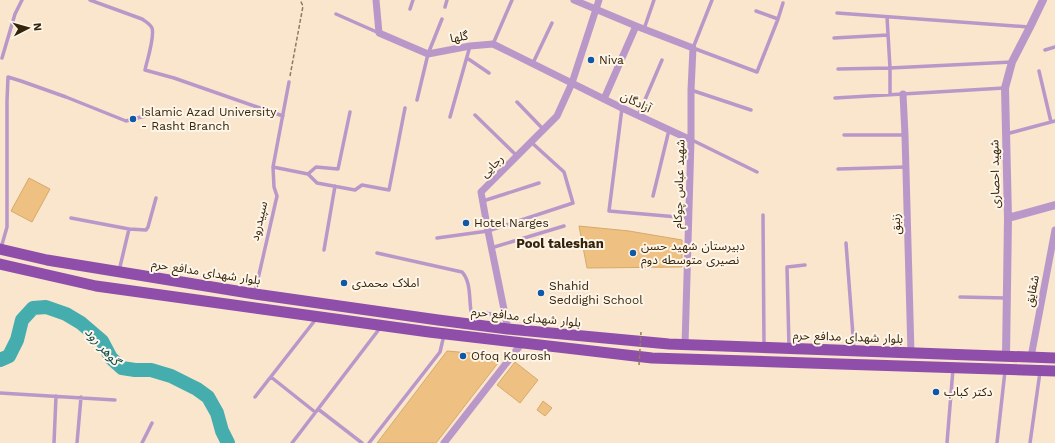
<svg xmlns="http://www.w3.org/2000/svg" width="1055" height="443" font-family="'Work Sans','Noto Sans Arabic',sans-serif">
  <style>
    .lines { fill: none; stroke-linecap: round; stroke-linejoin: round }
    .river { stroke: #45adad; stroke-width: 14 }
    .building { fill: #eec081; stroke: #d6aa6a }
    .path { stroke: #8e7c62; stroke-width: 1.5; stroke-dasharray: 4 2; stroke-linecap: butt }
    .service { stroke: #ba97c9; stroke-width: 3.5 }
    .minor { stroke: #ba97c9; stroke-width: 7 }
    .tertiary { stroke: #ba97c9; stroke-width: 8 }
    .primary { stroke: #8f4ea9; stroke-width: 11 }
    .path-bridge { stroke: #8e7c62; stroke-width: 1.5; stroke-dasharray: 4 2; stroke-linecap: butt }
    .poi-dot { fill: #1057a6; stroke: #fef5e9; stroke-width: 1.5 }
    .labels { text-anchor: middle; stroke-width: 4; stroke-linejoin: round; paint-order: stroke }
    .street-label { font-size: 12px; fill: #352409; stroke: #fef5e9 }
    .poi-label { font-size: 12px; fill: #352409; stroke: #fef5e9; text-anchor: start }
    .neighbourhood-label { font-size: 13px; font-weight: bold; fill: #352409; stroke: #fef5e9 }
    .water-label { font-size: 13px; font-style: italic; fill: #0f4d4d; stroke: #fef5e9 }
  </style>
  <rect width="100%" height="100%" fill="#f9e6cd"/>
  <g class="lines">
    <path class="river" d="M0 360 9 356 17 340 22 320 33 308 46 307 66 314 81 323 102 341 111 358 122 368 135 370H151L171 376 197 389 208 397 217 413 222 431 228 443"/>
  </g>
  <path class="building" d="M29 178 50 189 32 222 11 211Z
    M579 226 629 231 682 240V267L587 268Z
    M447 351 493 355 494 356 498 363 436 443H377Z
    M515 362 538 380 520 403 497 385Z
    M543 401 552 408 545 416 537 410Z"/>
  <g class="lines">
    <path class="path" d="M290 76 303 6 300 0"/>
    <path class="service" d="M90 0 142 19C146 22 150 24 152 28 155 37 147 60 145 70L174 78 283 116
      M712 0 693 48 757 72 778 19 783 3
      M445 7 447 0
      M410 9 413 0
      M756 11 778 19
      M837 13 1029 27
      M336 14 379 33
      M887 17 890 68V95
      M644 29 654 0
      M834 38 888 35
      M493 44 512 0
      M1045 50 1055 47
      M2 58 15 14 22 0
      M467 58 489 73
      M533 63 552 23
      M838 69 890 68 1012 62
      M1039 71 1051 122
      M691 90 751 110
      M835 98 1004 88
      M417 100 428 54 442 19
      M517 102 544 130
      M622 108 609 211 689 218
      M475 115 517 156
      M638 116 662 60
      M450 117 470 46
      M1006 134 1055 121
      M844 135H905
      M692 140 757 172
      M273 167 308 174
      M838 169 906 167
      M308 174 317 183 355 190 362 185 389 190 405 108
      M308 174 316 167 338 169 350 112
      M653 196 669 130
      M483 201 539 183
      M763 215 764 347
      M71 218 129 229 146 230 148 227 156 198
      M437 238 488 231 573 203 564 172 531 142
      M846 243 854 349
      M1 248 7 227V101L8 77 21 81 66 97 126 121 145 116
      M491 248 564 226
      M324 250 335 186
      M377 253 462 272C471 281 469 299 471 311L505 316
      M119 271 129 229
      M255 292 277 196 274 187 273 167 289 82
      M960 297 1006 298
      M789 347 787 267 805 265
      M271 377 315 412
      M0 393 115 400
      M255 397 316 319
      M318 409 362 443
      M54 443 56 396
      M77 443 81 397
      M142 443 152 423
      M292 443 380 328
      M369 443 440 352 444 335
      M947 443 953 369
      M997 443 1005 371
      M1030 443 1040 372"/>
    <path class="minor" d="M376 0 379 33 428 54 470 46 493 44 622 108 691 140
      M574 0 636 26 693 48 691 90V140L685 345
      M903 94 905 135 911 353
      M604 99 636 26
      M508 329 488 231 481 192 557 116 572 83 599 0
      M1031 357 1055 230
      M444 443 522 343"/>
    <path class="tertiary" d="M1008 218 1055 205
      M1006 356 1008 218 1005 88 1012 62 1030 27 1043 0"/>
    <path class="primary" d="M0 249 47 260 255 294 438 320 508 329 669 344 1055 358
      M0 264 96 286 429 332 652 358 1055 371"/>
    <path class="path-bridge" d="M639 365 641 332"/>
  </g>
  <g class="poi-dot">
    <circle cx="591" cy="60" r="4"/>
    <circle cx="133" cy="119" r="4"/>
    <circle cx="466" cy="223" r="4"/>
    <circle cx="633" cy="253" r="4"/>
    <circle cx="344" cy="283" r="4"/>
    <circle cx="541" cy="293" r="4"/>
    <circle cx="463" cy="356" r="4"/>
    <circle cx="936" cy="392" r="4"/>
  </g>
  <g class="labels">
    <g class="street-label">
      <text transform="translate(459 37) rotate(-10)" y="4">گلها</text>
      <text transform="translate(636 102) rotate(26)" y="4">آزادگان</text>
      <text transform="translate(492 166) rotate(-45)" y="4">رجایی</text>
      <text transform="translate(995 174) rotate(-91)" y="4">شهید احصاری</text>
      <text transform="translate(679 184) rotate(-88)" y="4">شهید عباس چوکام</text>
      <text transform="translate(259 221) rotate(-77)" y="4">سپیدرود</text>
      <text transform="translate(896 224) rotate(-92)" y="4">زنبق</text>
      <text transform="translate(206 272) rotate(9)" y="4">بلوار شهدای مدافع حرم</text>
      <text transform="translate(1032 291) rotate(-79)" y="4">شقایق</text>
      <text transform="translate(526 317) rotate(6)" y="4">بلوار شهدای مدافع حرم</text>
      <text transform="translate(848 337) rotate(2)" y="4">بلوار شهدای مدافع حرم</text>
    </g>
    <g class="poi-label">
      <text x="599" y="64">Niva</text>
      <text x="141" y="116">Islamic Azad University<tspan x="141" dy="14">- Rasht Branch</tspan></text>
      <text x="474" y="227">Hotel Narges</text>
      <text x="641" y="250">دبیرستان شهید حسن<tspan x="641" dy="14">نصیری متوسطه دوم</tspan></text>
      <text x="352" y="287">املاک محمدی</text>
      <text x="549" y="290">Shahid<tspan x="549" dy="14">Seddighi School</tspan></text>
      <text x="471" y="360">Ofoq Kourosh</text>
      <text x="944" y="396">دکتر کباب</text>
    </g>
    <g class="neighbourhood-label">
      <text x="560" y="248">Pool taleshan</text>
    </g>
    <g class="water-label">
      <text transform="translate(103 346) rotate(48)" y="5">گوهر رود</text>
    </g>
  </g>
  <g transform="translate(28 28) rotate(84)" stroke="#fef5e9" stroke-width="3" paint-order="stroke">
  <path d="M0-3L7 15L0 10L-7 15Z" fill="#352409"/>
  <text y="-6" font-size="11" font-weight="bold" text-anchor="middle" fill="#352409">N</text>
  </g>
</svg>
